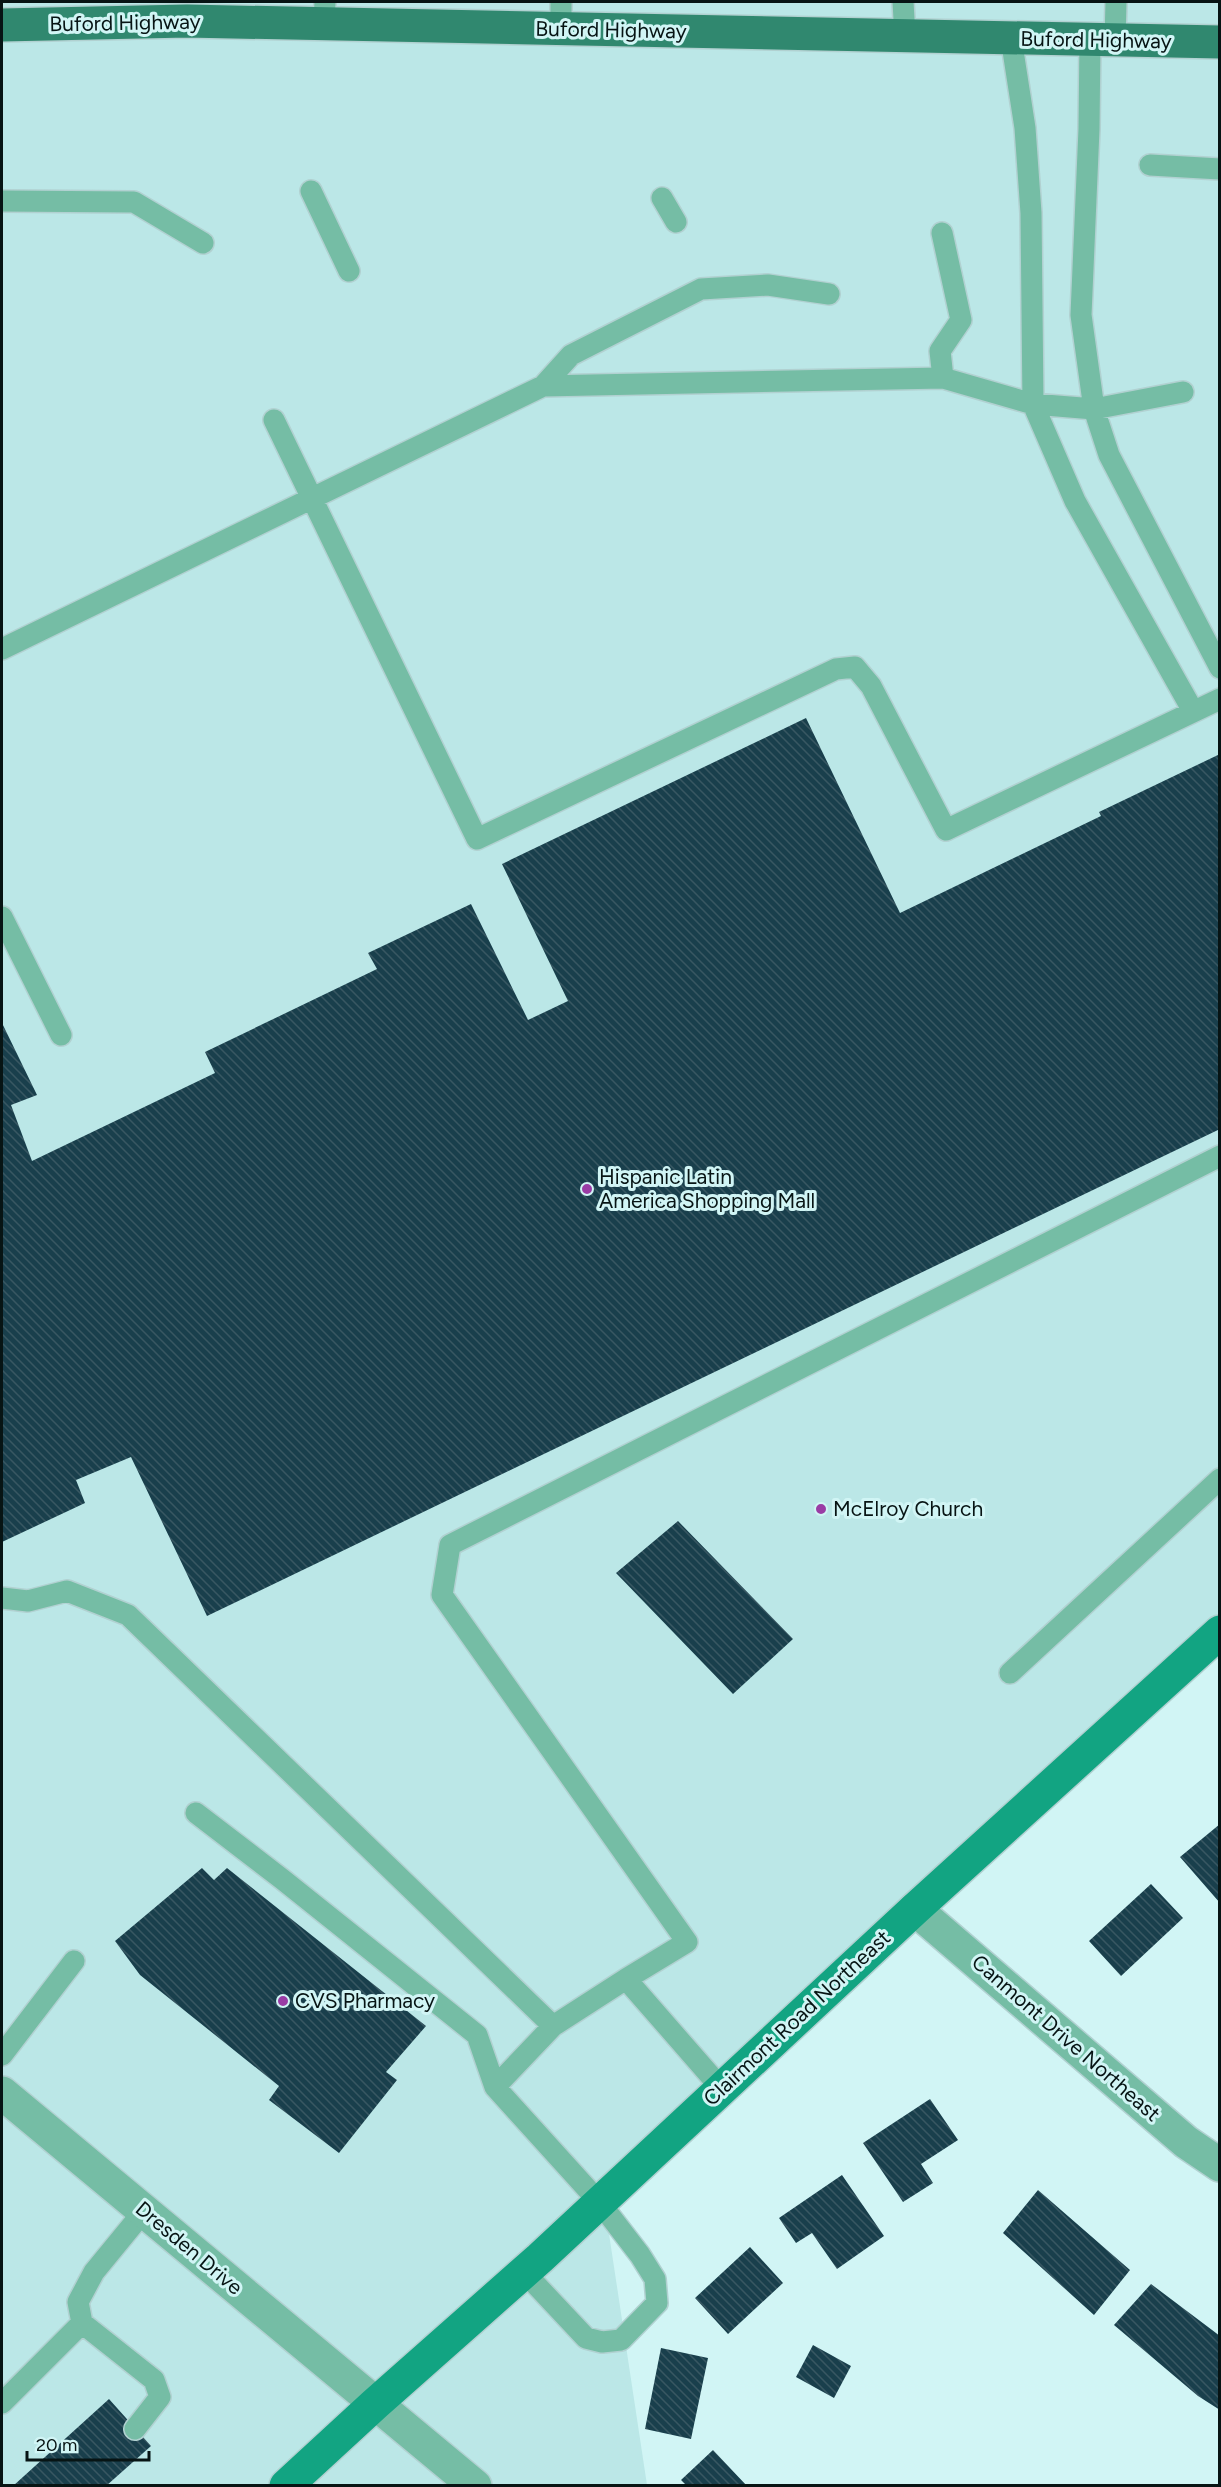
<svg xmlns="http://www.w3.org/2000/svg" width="1221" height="2487" font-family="Figtree,sans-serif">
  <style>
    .built { fill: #bbe7e7 }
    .building { fill: url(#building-back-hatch) }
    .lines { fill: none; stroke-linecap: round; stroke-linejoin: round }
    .service-casing { stroke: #b1d1d1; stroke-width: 24 }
    .minor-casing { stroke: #b1d1d1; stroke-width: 36 }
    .tertiary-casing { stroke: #b1d1d1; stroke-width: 36 }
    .secondary-casing { stroke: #b1d1d1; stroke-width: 36 }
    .primary-casing { stroke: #b1d1d1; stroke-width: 36 }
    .service { stroke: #75bda5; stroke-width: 21 }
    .minor { stroke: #75bda5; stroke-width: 33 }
    .tertiary { stroke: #75bda5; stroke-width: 33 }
    .secondary { stroke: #12a482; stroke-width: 33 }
    .primary { stroke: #30886f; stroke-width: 33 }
    .poi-dot { fill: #9a3ca5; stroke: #d1f5f5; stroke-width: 2 }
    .labels { text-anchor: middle; stroke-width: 6; stroke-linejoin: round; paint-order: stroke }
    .street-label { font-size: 21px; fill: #071414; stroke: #d1f5f5 }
    .poi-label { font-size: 21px; fill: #071414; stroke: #d1f5f5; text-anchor: start }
  </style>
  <defs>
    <pattern id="building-back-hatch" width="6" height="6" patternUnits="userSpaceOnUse" patternTransform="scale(1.5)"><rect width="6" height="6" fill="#193f4c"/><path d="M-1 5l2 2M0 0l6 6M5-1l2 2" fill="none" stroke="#385762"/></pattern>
  </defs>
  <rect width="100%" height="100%" fill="#d1f5f5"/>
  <path class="built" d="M2 2H1219V1642L606 2214 647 2485 2 2486Z"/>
  <path class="building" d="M806 718 900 913 1101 816 1099 812 1220 754V1129L207 1616 131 1457 76 1480 85 1503 2 1542V1023L37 1095 11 1105 32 1161 215 1073 205 1052 377 969 368 953 471 904 528 1020 568 1001 502 864Z
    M678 1521 793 1639 733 1694 616 1573Z
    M1220 1824V1903L1180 1857Z
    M202 1868 214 1880 227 1868 426 2026 386 2072 397 2080 339 2153 269 2100 279 2086 140 1975 115 1941Z
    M1151 1884 1183 1918 1121 1976 1089 1941Z
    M930 2099 958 2140 921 2164 933 2183 903 2202 863 2143Z
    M842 2175 884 2236 837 2269 812 2233 796 2243 779 2218Z
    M1038 2190 1130 2270 1094 2315 1003 2233Z
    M750 2247 783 2283 728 2334 695 2298Z
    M1151 2284 1220 2336V2410L1198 2396 1114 2325Z
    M813 2345 851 2366 834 2398 796 2377Z
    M661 2348 708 2358 691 2439 645 2429Z
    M109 2399 151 2446 106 2486H13Z
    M713 2450 747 2486H687L681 2480Z"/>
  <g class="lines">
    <g class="service-casing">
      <path id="service" d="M903 2 905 36
        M324 24 325 2
        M561 29V2
        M1011 38 1025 128 1031 213 1033 404 1075 501 1193 711
        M1090 40 1089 129 1081 315 1094 409 1109 455 1220 668
        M1115 40 1116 2
        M1150 165 1220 169
        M311 191 349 271
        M662 198 676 222
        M2 201 134 202 203 243
        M942 233 961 320 940 351 943 378
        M543 386 571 355 701 289 768 285 829 294
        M274 420 477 839 836 669 855 667 871 686 946 830 1220 699
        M2 649 543 386 943 378 1033 404 1094 409 1183 392
        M2 917 61 1035
        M2 1598 28 1601 67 1591 128 1615 553 2026 626 1979 722 2089
        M1010 1673 1220 1479
        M196 1813 282 1879 477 2035 495 2087
        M626 1979 687 1942 442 1595 450 1545 1220 1156
        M2 2055 74 1961
        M524 2272 586 2338 602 2342 621 2340 657 2303 655 2279 640 2255 600 2203 495 2087 553 2026
        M2 2403 82 2323
        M135 2429 160 2397 154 2380 82 2323 78 2302 94 2272 144 2211"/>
    </g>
    <g class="minor-casing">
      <path id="minor" d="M915 1909 1186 2142 1220 2165"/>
    </g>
    <g class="tertiary-casing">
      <path id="tertiary" d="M2 2093 475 2486"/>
    </g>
    <g class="secondary-casing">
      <path id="secondary" d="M286 2486 375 2404 540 2258 915 1909 1220 1632"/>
    </g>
    <g class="primary-casing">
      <path id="primary" d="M2 25 187 21 1220 42"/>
    </g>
    <use href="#service" class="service"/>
    <use href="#minor" class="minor"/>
    <use href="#tertiary" class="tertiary"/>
    <use href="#secondary" class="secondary"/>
    <use href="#primary" class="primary"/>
  </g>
  <g class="poi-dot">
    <circle cx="587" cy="1189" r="6"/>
    <circle cx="821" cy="1509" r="6"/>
    <circle cx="283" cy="2001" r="6"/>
  </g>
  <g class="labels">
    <g class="street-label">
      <text transform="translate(125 23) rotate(-1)" y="7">Buford Highway</text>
      <text transform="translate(611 30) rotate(1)" y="7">Buford Highway</text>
      <text transform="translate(1096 40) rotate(1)" y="7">Buford Highway</text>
      <text transform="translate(797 2018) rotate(-43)" y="7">Clairmont Road Northeast</text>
      <text transform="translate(1066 2038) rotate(41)" y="7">Canmont Drive Northeast</text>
      <text transform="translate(189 2248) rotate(40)" y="7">Dresden Drive</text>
    </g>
    <g class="poi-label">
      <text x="599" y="1184">Hispanic Latin<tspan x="599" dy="24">America Shopping Mall</tspan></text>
      <text x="833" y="1516">McElroy Church</text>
      <text x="295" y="2008">CVS Pharmacy</text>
    </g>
  </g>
  <rect width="1221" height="2487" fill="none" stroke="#071414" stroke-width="6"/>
  <path d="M27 2451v9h122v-9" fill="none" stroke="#071414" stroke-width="3"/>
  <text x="36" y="2451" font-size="18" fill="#071414" stroke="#d1f5f5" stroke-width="4.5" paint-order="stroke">20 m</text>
</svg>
